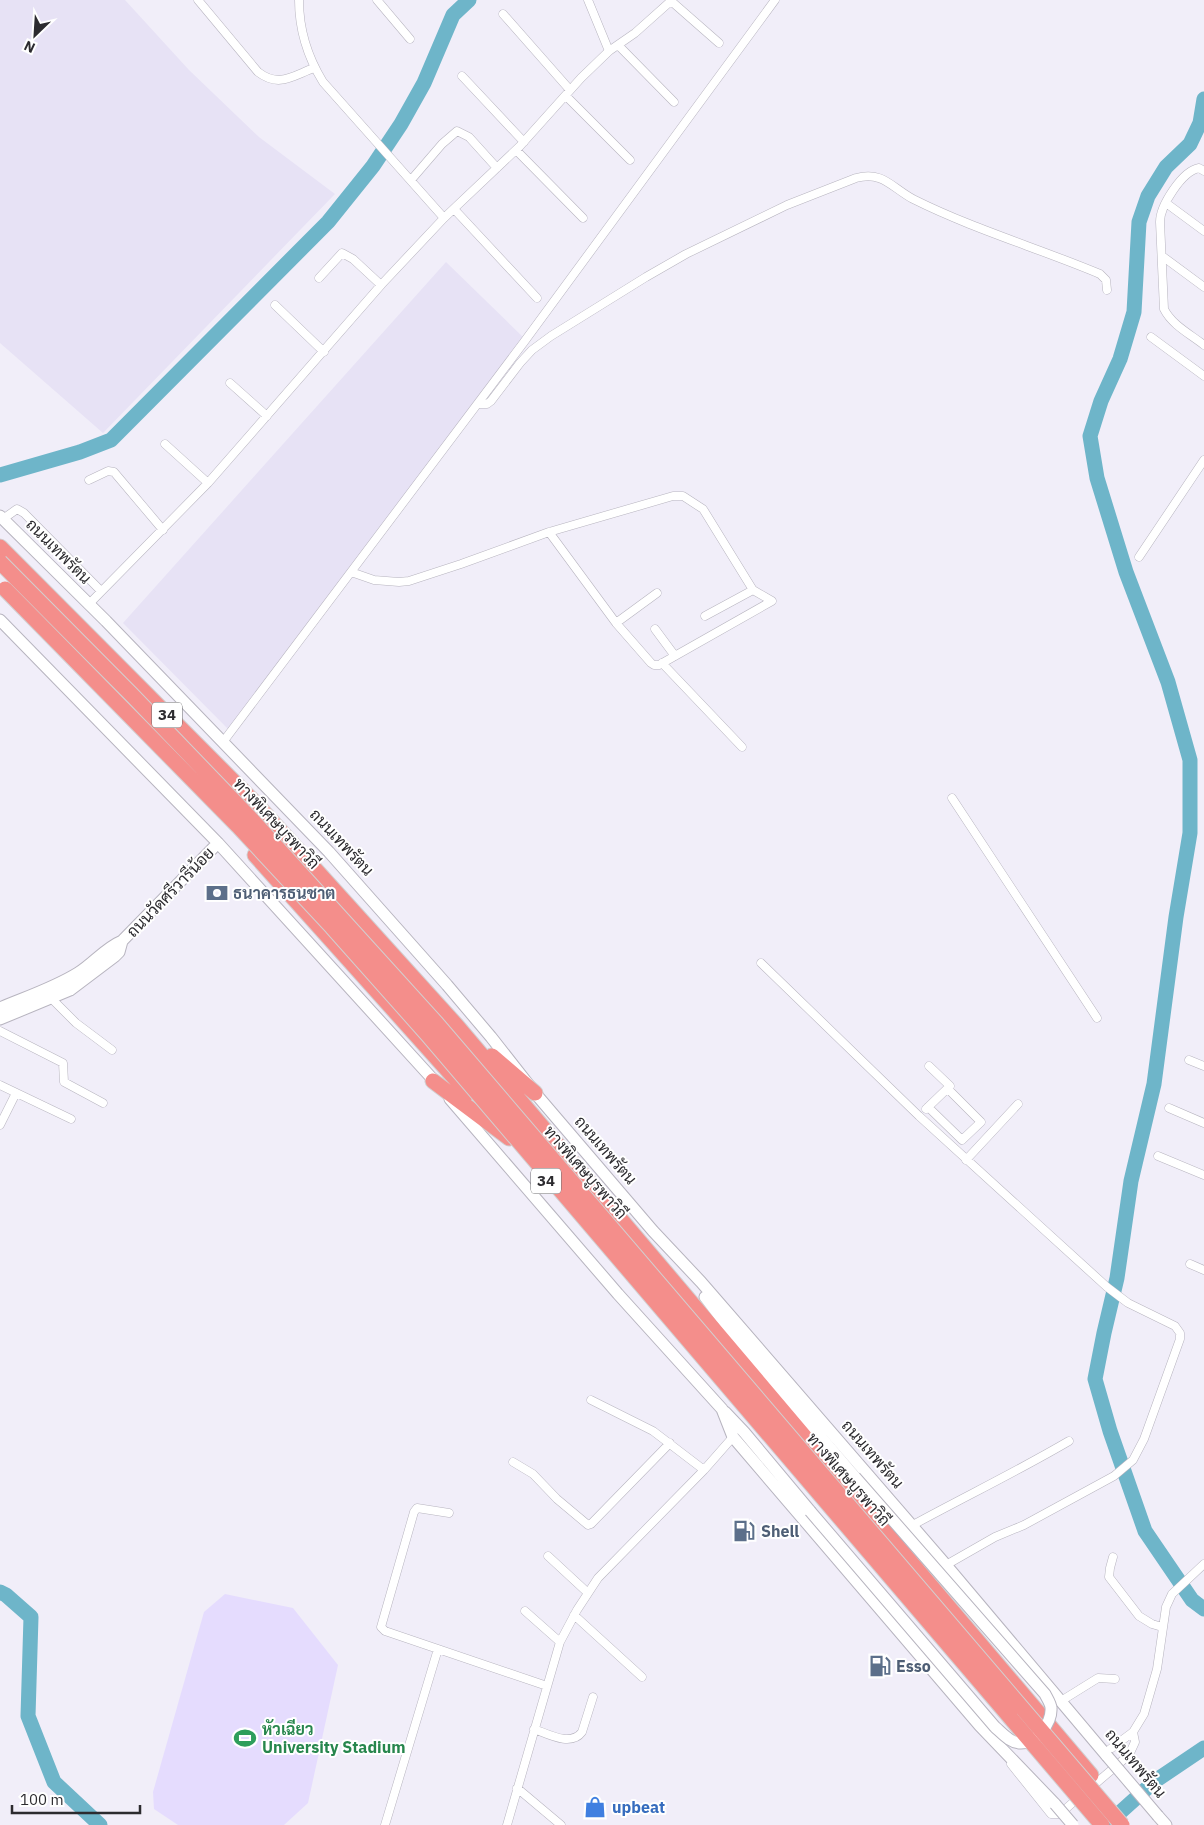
<svg xmlns="http://www.w3.org/2000/svg" width="1204" height="1825" font-family="'IBM Plex Sans',Sarabun,sans-serif">
  <style>
    .built { fill: #e7e2f5 }
    .green { fill: #e5dcfe }
    .lines { fill: none; stroke-linecap: round; stroke-linejoin: round }
    .river { stroke: #6eb5c9; stroke-width: 15 }
    .street-casing { stroke: #b7b4bf; stroke-width: 9 }
    .secondary-casing { stroke: #b7b4bf; stroke-width: 13 }
    .highway-casing { stroke: #d1d0d1; stroke-width: 17 }
    .street { stroke: #fff; stroke-width: 8 }
    .secondary { stroke: #fff; stroke-width: 11 }
    .highway { stroke: #f48e8b; stroke-width: 15 }
    .secondary-bridge-casing { stroke: #b7b4bf; stroke-width: 13; stroke-linecap: butt }
    .highway-bridge-casing { stroke: #d1d0d1; stroke-width: 17; stroke-linecap: butt }
    .secondary-bridge { stroke: #fff; stroke-width: 11 }
    .highway-bridge { stroke: #f48e8b; stroke-width: 15 }
    .labels { text-anchor: middle; stroke-width: 4; stroke-linejoin: round; paint-order: stroke }
    .shield { fill: #fff; stroke: #6b6b6d; stroke-width: 1 }
    .shield-label { font-size: 15px; font-weight: bold; fill: #2c2b2f }
    .street-label { font-size: 16px; fill: #2c2b2f; stroke: #fff }
    .service-label { font-size: 16px; font-weight: bold; fill: #4e5e75; stroke: #fff; text-anchor: start }
    .leisure-label { font-size: 16px; font-weight: bold; fill: #27864d; stroke: #fff; text-anchor: start }
    .shop-label { font-size: 16px; font-weight: bold; fill: #366cbe; stroke: #fff; text-anchor: start }
  </style>
  <rect width="100%" height="100%" fill="#f1eef9"/>
  <path class="built" d="M0 0H125L189 70 259 137 335 194 103 433 0 343Z
    M446 262 523 337 441 454 348 570 230 731 123 623Z"/>
  <path class="green" d="M225 1594 293 1608 338 1665 308 1803 284 1825H178L154 1809 153 1792 204 1612Z"/>
  <g class="lines">
    <path class="river" d="M1204 99 1200 123 1190 144 1166 167 1148 196 1139 222 1134 312 1120 359 1101 401 1090 436 1097 478 1126 572 1168 682 1190 760V833L1176 917 1154 1084 1131 1181 1117 1278 1104 1333 1095 1379 1110 1431 1145 1531 1192 1600 1204 1609
      M0 475 80 452 111 440 328 222 373 166 401 124 424 83 453 15 469 0
      M0 1592 6 1595 31 1617 28 1716 54 1782 100 1825
      M1106 1825 1155 1781 1204 1748"/>
    <g class="street-casing">
      <path id="street" d="M198 0 258 72C279 88 292 76 314 68
        M299 0C299 30 307 56 323 82L444 218
        M377 0 410 39
        M588 0 609 51
        M670 0 719 43
        M503 14 570 90
        M618 45 674 102
        M462 76 524 142
        M566 96 630 160
        M516 150 583 218
        M1204 171 1199 168C1182 171 1160 206 1160 222L1164 309C1172 325 1190 334 1204 345
        M411 180 442 144 457 131 469 137 497 168
        M1166 203 1204 231
        M454 209 537 298
        M1162 256 1204 287
        M319 278 342 253 353 259 381 285
        M275 305 324 352
        M1151 337 1204 376
        M230 383 267 416
        M478 404H487L491 401 520 363 532 350 551 336 646 277 686 254 787 205 856 178C883 171 891 187 913 199 973 229 1038 248 1100 274L1106 280 1107 290
        M165 444 208 483
        M89 480 108 471 114 472 163 530
        M3 519 17 509 24 513 101 591
        M549 532 616 623 651 663 654 665H659L772 601 753 590
        M1139 557 1204 460
        M351 572 374 580 399 582 409 581 461 564 549 532 673 496H683L703 509 753 590 705 616
        M88 605 208 483 381 285 444 218 520 146 581 78 609 51 635 33 672 0
        M616 623 657 593
        M655 629 675 656
        M662 663 742 747
        M223 742 524 342 775 0
        M952 798 1097 1018
        M761 963 919 1116 1107 1287 1128 1303 1175 1326 1180 1333V1339L1144 1439 1133 1460 1114 1476 1024 1525 995 1537 946 1565
        M52 999 76 1023 112 1050
        M0 1031 63 1063 64 1082 103 1103
        M1189 1060 1204 1066
        M0 1085 71 1119
        M928 1107 962 1140 981 1122 948 1089
        M1169 1108 1204 1123
        M926 1109 950 1086 929 1066
        M0 1125 16 1093
        M1158 1156 1204 1175
        M966 1160 1018 1104
        M1190 1264 1204 1270
        M591 1400 653 1431 704 1470
        M513 1462 533 1474 557 1499 588 1525 591 1524 670 1443
        M449 1513 417 1508 414 1512 381 1627 385 1631 547 1686
        M911 1526C964 1497 1018 1471 1069 1441
        M548 1556 588 1593
        M1113 1557 1110 1568 1109 1577 1139 1616 1152 1624 1162 1627
        M525 1611 560 1642
        M574 1615 642 1677
        M1061 1701 1098 1678 1115 1679
        M534 1729C548 1734 571 1747 582 1732L593 1697
        M1105 1753 1133 1732 1144 1714 1157 1669 1166 1607 1172 1594 1204 1564
        M1011 1764 1051 1814H1060L1079 1797
        M517 1788 561 1825
        M1088 1790 1129 1755 1135 1742 1133 1732
        M385 1825 438 1649
        M507 1825 560 1642 577 1610 598 1578 704 1470 733 1437"/>
    </g>
    <g class="secondary-casing">
      <path id="secondary" d="M0 516 106 621 329 852 447 985 491 1037 535 1093 653 1231 701 1282 946 1565 1107 1756
        M0 620 218 843 438 1085
        M0 1008C26 997 54 988 78 973 94 963 105 948 122 941L218 843
        M0 1019 70 990 115 956 119 952 122 941
        M450 1099 618 1294 722 1409 733 1437 980 1726 1055 1804
        M705 1297 741 1344 855 1477
        M725 1412 744 1432 810 1511
        M1158 1816 1166 1825"/>
    </g>
    <g class="highway-casing">
      <path id="highway" d="M0 547 257 805 457 1026 1091 1775
        M255 855 468 1093
        M492 1056 535 1093
        M433 1081 509 1138"/>
    </g>
    <use href="#street" class="street"/>
    <use href="#secondary" class="secondary"/>
    <use href="#highway" class="highway"/>
    <g class="secondary-bridge-casing">
      <path id="secondary-bridge" d="M810 1511 995 1727C1002 1733 1010 1743 1021 1743 1036 1743 1052 1723 1051 1708 1051 1704 1047 1698 1045 1694L855 1477
        M1107 1756 1158 1816
        M1055 1804 1073 1825"/>
    </g>
    <g class="highway-bridge-casing">
      <path id="highway-bridge" d="M0 562 132 695 253 821 437 1024 1122 1825
        M5 589 238 826 332 927 428 1035 1102 1825"/>
    </g>
    <use href="#secondary-bridge" class="secondary-bridge"/>
    <use href="#highway-bridge" class="highway-bridge"/>
  </g>
  <defs>
    <g id="bank-bare" transform="scale(1.725)"><path d="M-6-4H6V4H-6ZM0-2.3a2.3 2.3 0 1 0 0 4.6a2.3 2.3 0 1 0 0-4.6Z" fill="#5c6f8a" stroke="#fff" stroke-width="2.5" paint-order="stroke"/></g>
    <g id="fuel-bare" transform="scale(1.725)"><path d="M-5.5-6h7V0h2V4h1.3V-2.5L3-4.5l.8-.8L6-3V5H2.5V1h-1V6h-7ZM-4.2-4.7v3.2H.2V-4.7Z" fill="#5c6f8a" stroke="#fff" stroke-width="2.5" paint-order="stroke"/></g>
    <g id="stadium-bare" transform="scale(1.725)"><path d="M0-5a6.5 5 0 1 0 0 10a6.5 5 0 1 0 0-10ZM-3.5-1.8h7v3.6h-7Z" fill="#2e9e5b" stroke="#fff" stroke-width="2.5" paint-order="stroke"/></g>
    <g id="shop-bare" transform="scale(1.725)"><path d="M-5-2.5h2.3a2.7 3.5 0 0 1 5.4 0H5L5.5 6h-11ZM-1.5-2.5h3a1.5 2.3 0 0 0-3 0Z" fill="#3f7fe0" stroke="#fff" stroke-width="2.5" paint-order="stroke"/></g>
  </defs>
  <g fill-rule="evenodd">
    <use href="#bank-bare" x="217" y="893"/>
    <use href="#fuel-bare" x="744" y="1531"/>
    <use href="#fuel-bare" x="880" y="1666"/>
    <use href="#stadium-bare" x="245" y="1738"/>
    <use href="#shop-bare" x="595" y="1807"/>
  </g>
  <g class="labels">
    <g class="shield">
      <rect x="152" y="702.5" width="30" height="25" rx="4"/>
      <rect x="531" y="1168.5" width="30" height="25" rx="4"/>
    </g>
    <g class="shield-label">
      <text x="167" y="720">34</text>
      <text x="546" y="1186">34</text>
    </g>
    <g class="street-label">
      <text transform="translate(59 551) rotate(45)" y="6">ถนนเทพรัตน</text>
      <text transform="translate(277 823) rotate(47)" y="6">ทางพิเศษบูรพาวิถี</text>
      <text transform="translate(342 842) rotate(47)" y="6">ถนนเทพรัตน</text>
      <text transform="translate(170 892) rotate(-46)" y="6">ถนนวัดศรีวารีน้อย</text>
      <text transform="translate(606 1150) rotate(49)" y="6">ถนนเทพรัตน</text>
      <text transform="translate(586 1172) rotate(49)" y="6">ทางพิเศษบูรพาวิถี</text>
      <text transform="translate(873 1454) rotate(49)" y="6">ถนนเทพรัตน</text>
      <text transform="translate(849 1479) rotate(49)" y="6">ทางพิเศษบูรพาวิถี</text>
      <text transform="translate(1136 1763) rotate(50)" y="6">ถนนเทพรัตน</text>
    </g>
    <g class="service-label">
      <text x="233" y="899">ธนาคารธนชาต</text>
      <text x="761" y="1537">Shell</text>
      <text x="896" y="1672">Esso</text>
    </g>
    <g class="leisure-label">
      <text x="262" y="1735">หัวเฉียว<tspan x="262" dy="18">University Stadium</tspan></text>
    </g>
    <g class="shop-label">
      <text x="612" y="1813">upbeat</text>
    </g>
  </g>
  <g transform="translate(35 35) rotate(205)" stroke="#ffffff" stroke-width="4" paint-order="stroke">
  <path d="M0-4L9 19L0 12L-9 19Z" fill="#2c2b2f"/>
  <text y="-8" font-size="14" font-weight="bold" text-anchor="middle" fill="#2c2b2f">N</text>
  </g>
  <path d="M12 1805v8h128v-8" fill="none" stroke="#2c2b2f" stroke-width="2.5"/>
  <text x="20" y="1805" font-size="15" fill="#2c2b2f" stroke="#ffffff" stroke-width="4" paint-order="stroke">100 m</text>
</svg>
